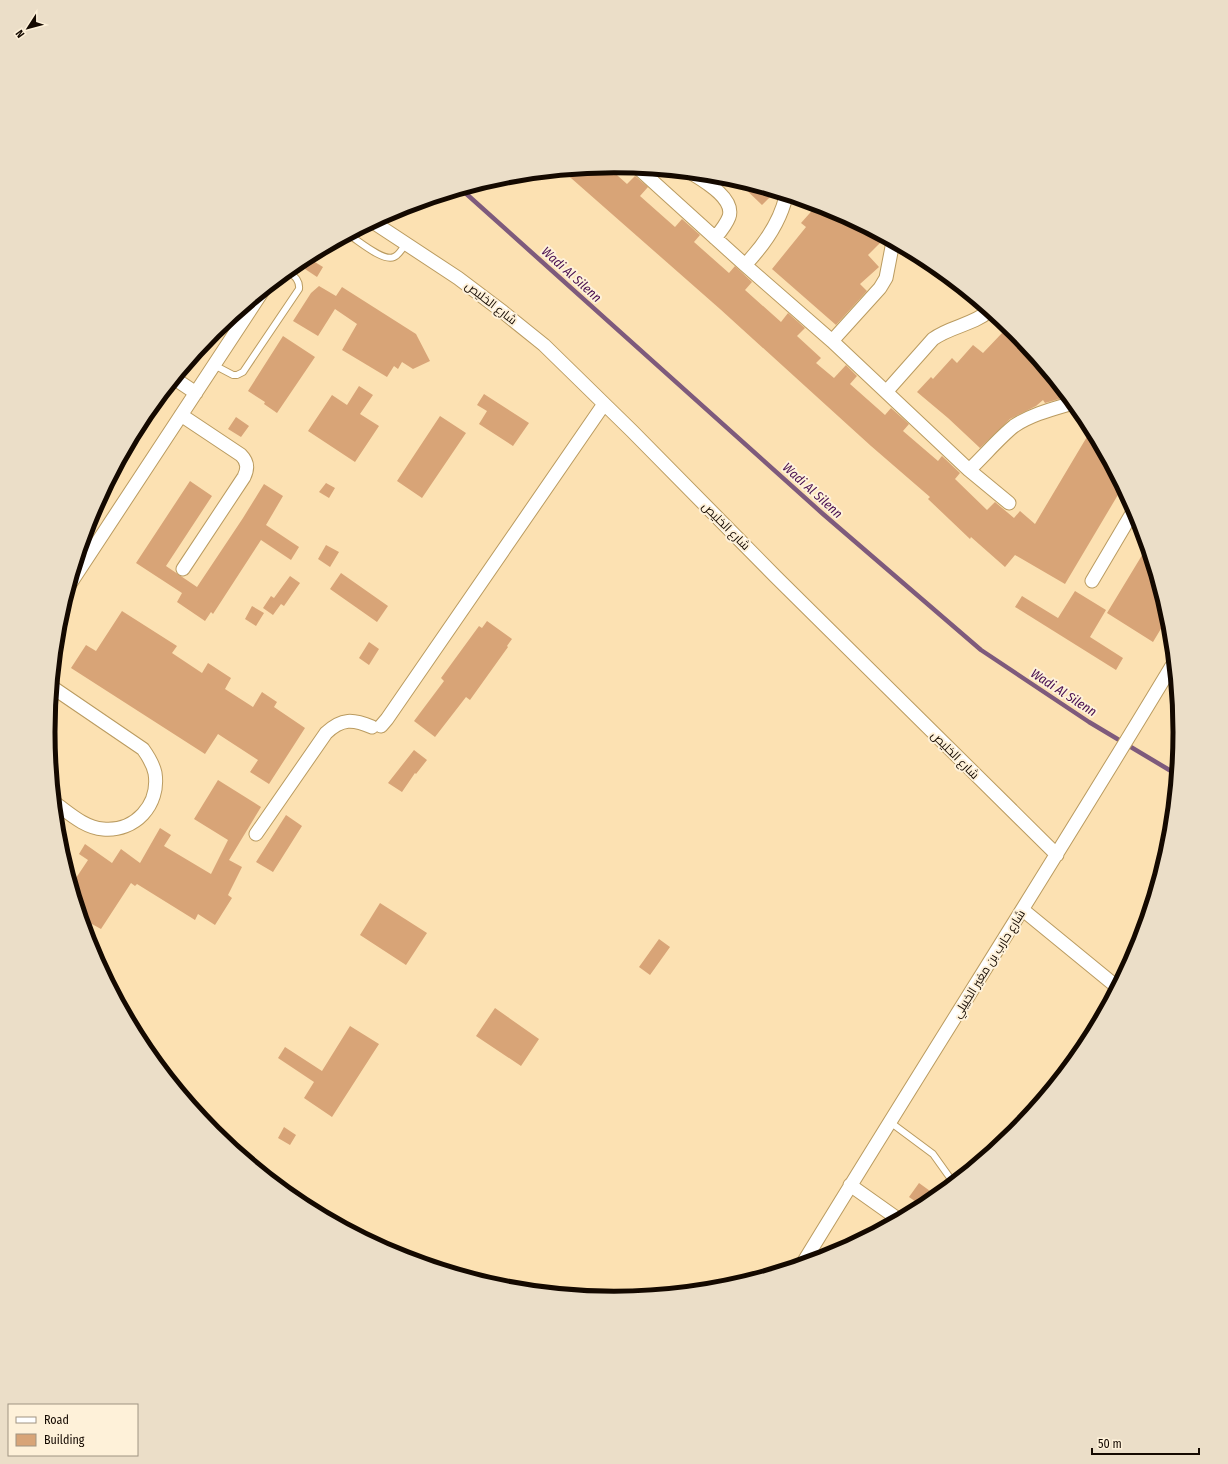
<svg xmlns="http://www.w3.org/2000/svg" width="1228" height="1464" font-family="'Fira Sans Condensed',Cairo,sans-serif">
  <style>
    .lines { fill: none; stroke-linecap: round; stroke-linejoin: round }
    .stream { stroke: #7e5a7c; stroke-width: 4.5 }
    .building { fill: #d8a477 }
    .service-casing { stroke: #ba9b60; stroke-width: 8 }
    .minor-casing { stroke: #ba9b60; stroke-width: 15 }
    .service { stroke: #fff; stroke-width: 6 }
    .minor { stroke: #fff; stroke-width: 13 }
    .labels { text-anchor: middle; stroke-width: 4; stroke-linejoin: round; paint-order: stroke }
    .street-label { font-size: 12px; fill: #140900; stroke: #fef1d9 }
    .water-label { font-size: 13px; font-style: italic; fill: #470d4f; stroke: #fef1d9 }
    .rim { fill: none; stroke: #140900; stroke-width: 5 }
  </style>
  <rect width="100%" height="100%" fill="#fce1b2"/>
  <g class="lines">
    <path class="stream" d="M462 190 823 514 981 650 1089 722 1176 774"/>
  </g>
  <path class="building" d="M608 167 627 184 635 176 648 187 640 196 675 227 682 219 700 235 694 242 729 273 735 266 752 282 745 290 781 322 788 313 805 328 797 336 821 358 816 363 834 378 846 365 857 376 850 384 885 415 891 408 909 424 903 431 938 461 942 456 960 473 955 479 987 510 995 502 1014 518 1020 511 1035 524 1091 430 1122 488 1065 584 1015 555 1005 567 971 537 970 539 928 499 930 497 871 446 720 309 563 171Z
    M737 181 762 188 775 192 762 205Z
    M817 205 831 209 885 238 868 255 879 267 860 284 867 291 836 325 772 269 806 227 801 223Z
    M310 259 323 267 317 277 305 269Z
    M319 286 336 296 342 287 416 334 430 361 413 369 402 362 398 369 394 366 387 377 342 350 357 324 335 309 318 336 293 321 311 293Z
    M1003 332 1011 340 1016 334 1065 393 1059 399 1045 403 1043 400 1036 406 1010 419 980 448 948 418 917 392 931 377 933 379 952 358 957 363 973 345 983 353Z
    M283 336 315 357 277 413 264 404 265 402 248 391Z
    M359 386 373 395 360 414 379 426 355 462 308 431 332 395 347 405Z
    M484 394 529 423 513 446 479 424 487 411 477 405Z
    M440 416 466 433 422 498 397 481Z
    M236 417 249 426 241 437 228 429Z
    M190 481 212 496 166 566 197 587 243 518 264 484 283 496 266 525 299 547 291 560 261 540 213 614 211 612 205 621 177 602 182 593 136 563Z
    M326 483 335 488 329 498 319 492Z
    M326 545 339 552 330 567 318 559Z
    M1147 547 1168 617 1153 642 1107 613Z
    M341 573 388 606 377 622 330 589Z
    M290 576 300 583 284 606 281 604 273 615 263 608 271 596 274 598Z
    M1075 591 1106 610 1090 637 1123 658 1116 670 1015 607 1022 596 1058 618Z
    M252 606 264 613 256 626 245 619Z
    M122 611 177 646 172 653 202 673 208 663 231 678 225 689 253 707 262 692 277 702 274 707 305 728 269 784 250 772 258 760 218 734 205 754 71 668 86 645 96 651Z
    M487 621 512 639 507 646 508 647 470 700 466 697 435 737 414 721 444 681 441 678 479 626 482 628Z
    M369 642 379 649 369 665 359 658Z
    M414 750 427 760 416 774 415 773 402 792 388 783Z
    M218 780 261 807 229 860 242 867 228 895 232 898 215 925 198 914 195 920 137 884 135 886 131 883 101 929 90 923 85 930 72 884 88 860 79 854 85 844 112 863 121 849 140 863 160 828 171 835 164 846 211 874 228 840 194 819Z
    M286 815 302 826 273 872 256 862Z
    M380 903 427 933 406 965 360 935Z
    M659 939 670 947 650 975 639 967Z
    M495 1008 539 1039 521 1066 476 1036Z
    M350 1026 379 1044 332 1117 304 1098 314 1082 278 1058 285 1047 322 1071Z
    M284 1127 296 1135 290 1145 278 1138Z
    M919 1183 937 1196 922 1206 909 1197Z"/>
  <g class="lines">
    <g class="service-casing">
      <path id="service" d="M349 235C359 241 383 262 394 257 399 255 403 248 406 243
        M214 365 233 375H237L243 372 299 289C300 280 294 276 288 271
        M890 1122 933 1154 953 1182"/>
    </g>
    <g class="minor-casing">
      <path id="minor" d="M638 168 745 265 832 341 969 470 1009 503
        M693 174C706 182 735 199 729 217 726 225 720 232 715 238
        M373 222 458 278 503 312 544 345 632 431 776 577 1057 855
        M745 265C764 245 780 223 786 196
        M832 341 880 288 886 278 892 247 894 243
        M175 379 196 393
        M886 392 933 339C951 326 973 325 989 311
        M181 415 241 455C248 462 248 469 244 477L183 569
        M969 470C983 457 1000 437 1014 426 1032 414 1053 409 1073 403
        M1092 581 1134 510
        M70 584 262 292
        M52 687 143 749C148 756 153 764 155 773 160 805 135 832 103 829 85 828 69 813 55 803
        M381 726 387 719 604 404
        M256 834 326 733C342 718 353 719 372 727
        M1023 910 1117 987
        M850 1185 898 1219
        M803 1263C925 1063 1052 865 1173 664"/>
    </g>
    <use href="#service" class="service"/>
    <use href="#minor" class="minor"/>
  </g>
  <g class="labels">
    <g class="street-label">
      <text transform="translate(491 303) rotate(38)" y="4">شارع الخليص</text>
      <text transform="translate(726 526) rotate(45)" y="4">شارع الخليص</text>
      <text transform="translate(955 755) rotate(45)" y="4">شارع الخليص</text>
      <text transform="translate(989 964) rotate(-58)" y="4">شارع حارب بن مغير الخييلي</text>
    </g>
    <g class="water-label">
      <text transform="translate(572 274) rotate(42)" y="5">Wadi Al Silenn</text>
      <text transform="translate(813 490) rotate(42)" y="5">Wadi Al Silenn</text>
      <text transform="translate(1064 692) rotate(33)" y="5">Wadi Al Silenn</text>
    </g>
  </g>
  <path d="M0 0H1228V1464H0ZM55 732a559 559 0 1 1 1118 0a559 559 0 1 1-1118 0Z" fill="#ebdec8" fill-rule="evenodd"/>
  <path class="rim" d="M55 732a559 559 0 1 1 1118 0a559 559 0 1 1-1118 0Z"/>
  <rect x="8" y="1404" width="130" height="52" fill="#fef1d9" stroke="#a09482"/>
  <rect x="16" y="1417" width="20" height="6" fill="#ffffff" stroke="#a09482"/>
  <text x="44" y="1424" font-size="12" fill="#140900">Road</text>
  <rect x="16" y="1434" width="20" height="12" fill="#d8a477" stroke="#a09482"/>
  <text x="44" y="1444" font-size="12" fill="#140900">Building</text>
  <g transform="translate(28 28) rotate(234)" stroke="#fef1d9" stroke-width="3" paint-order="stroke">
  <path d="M0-3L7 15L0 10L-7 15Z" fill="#140900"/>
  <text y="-6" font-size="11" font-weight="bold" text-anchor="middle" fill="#140900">N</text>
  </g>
  <path d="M1092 1448v6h107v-6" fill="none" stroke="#140900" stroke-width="2"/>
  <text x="1098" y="1448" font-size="12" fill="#140900" stroke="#fef1d9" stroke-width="3" paint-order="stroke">50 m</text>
</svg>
